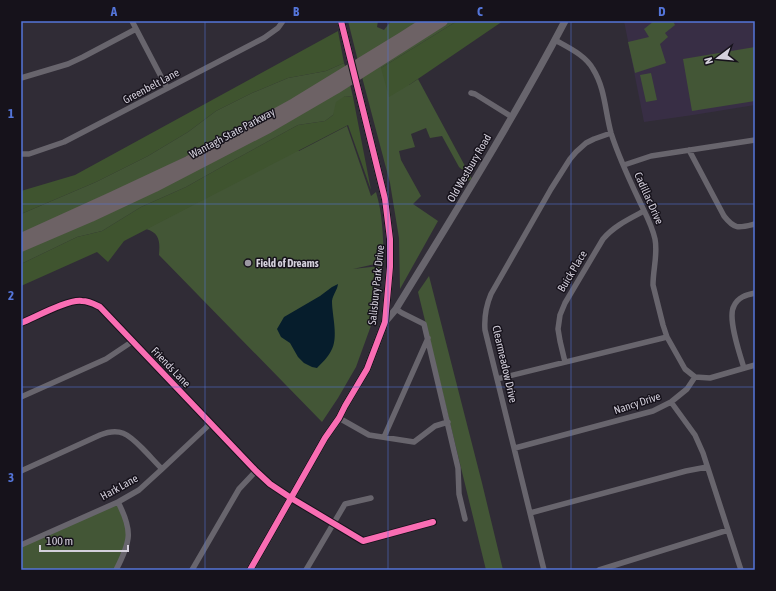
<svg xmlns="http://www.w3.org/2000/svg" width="776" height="591" font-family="'Asap Condensed',sans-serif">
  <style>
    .built { fill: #382e45 }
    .green { fill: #435636 }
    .forest { fill: #3f542f }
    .water { fill: #061d2c }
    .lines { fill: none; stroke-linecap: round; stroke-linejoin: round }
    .minor { stroke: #68656d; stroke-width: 5.5 }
    .tertiary { stroke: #68656d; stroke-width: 7 }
    .secondary { stroke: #68656d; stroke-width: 8 }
    .motorway { stroke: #6d6265; stroke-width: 10 }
    .cycleway-casing { stroke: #16121b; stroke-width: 8 }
    .cycleway { stroke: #f96db3; stroke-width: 6 }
    .grid { fill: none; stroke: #5475d9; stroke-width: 1; stroke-opacity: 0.55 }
    .poi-dot { fill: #9b97a2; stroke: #16121b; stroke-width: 1.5 }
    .labels { text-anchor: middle; stroke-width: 3; stroke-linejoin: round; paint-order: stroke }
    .street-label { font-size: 11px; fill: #d4d0dc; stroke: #16121b }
    .poi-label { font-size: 11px; font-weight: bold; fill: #d4d0dc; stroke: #16121b; text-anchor: start }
    .neatline { fill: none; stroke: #5475d9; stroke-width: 1.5 }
    .grid-label { font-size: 13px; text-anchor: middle; font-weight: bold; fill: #5475d9 }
  </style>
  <rect width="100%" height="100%" fill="#302c36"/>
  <path class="built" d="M624 21H755V105L693 115 644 122Z"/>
  <path class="green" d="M348 21H378L377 27 384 30 391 21H420L358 61Z
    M450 21H457L381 68 409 85 418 79 472 179 468 181 466 178 465 172 459 167 442 136 430 138 426 128 411 134 415 147 399 151 401 160 421 196 413 204 438 221 400 289 399 238 390 183 362 77Z
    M654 21H673L675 25 665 33 668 37 660 44 666 63 635 73 628 42 649 37 644 29Z
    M755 47V101L692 111 683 59Z
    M344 63 346 68 258 119 164 168 21 234V214L96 182 148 156 188 132 216 111 252 93 288 78 326 71Z
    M651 73 657 100 646 102 640 75Z
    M350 84 353 97 345 96 333 115 325 121 298 125 234 160 186 187 141 207 102 231 77 237 21 264V252Z
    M347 126 371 196 376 192C383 215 383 238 384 262L353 269 380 266 373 320 356 367 338 398 322 422 159 255C160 242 160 233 146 229L298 150 299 151Z
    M429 276 482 483 503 570H486L418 292Z
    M118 502 129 532 116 570H21V545Z"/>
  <path class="forest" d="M457 21H503L409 85 389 97 381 68Z
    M338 31 344 63 326 71 288 78 252 93 216 111 188 132 148 156 96 182 21 214V191L75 175Z
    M345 96 353 97 371 190 348 125 124 241 108 262 97 252 21 286V264L77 237 102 231 141 207 186 187 234 160 298 125 325 121 333 115 336 102Z"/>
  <path class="water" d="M338 284C337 291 333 294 332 301 332 316 339 338 331 351 328 357 322 363 317 368L312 367 304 363 298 357 290 343 281 337 277 329 284 317 320 296 332 287Z"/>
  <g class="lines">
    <path class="minor" d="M132 21 167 88
      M555 40C569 48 585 55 593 69 605 88 605 111 611 133 618 155 629 179 639 200 645 213 652 225 655 239 658 254 653 269 653 285L663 325 667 337 685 369 695 377
      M21 78 68 64 83 57 136 29
      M471 93 475 94 512 117
      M689 150 724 216C735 230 739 228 755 224
      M21 154H29L64 142 264 38 278 28 283 21
      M624 165 651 156 755 140
      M396 309 402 313 424 324 458 468 459 494 465 519
      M21 323C36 317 68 299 82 301 89 301 94 304 100 307L256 471 270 484 291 498 363 541 433 522
      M565 362 560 341 558 329 560 315 565 303 603 239C614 226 629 219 644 211
      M744 368C740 355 727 317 734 306 738 297 746 295 755 293
      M497 379 667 337
      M21 397 106 359 133 341
      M671 402 695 435 703 453 741 570
      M339 418 369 435 414 442 435 426 448 422
      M384 437 428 338
      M515 448 653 411 671 402 687 389 695 377 710 378 755 365
      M21 471 100 435C120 427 128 434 142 448 149 455 155 462 162 469
      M530 513 686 471 707 467
      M21 545 118 502 139 490 162 469 211 423
      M116 570C131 541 133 531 118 502
      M192 570 239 489 256 471
      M306 570 345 504 371 498
      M544 570 485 330C484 317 486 306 491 294L551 189 570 159 576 152 586 143 594 139 611 133
      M599 570 728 530"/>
    <path class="tertiary" d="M385 322 396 309C454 214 513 120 565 21"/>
    <path class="secondary" d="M250 570 270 535 291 498 325 438 339 418 345 406 367 369 385 322 390 267V239L385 199 341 21"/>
    <path class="motorway" d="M21 238 109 198 188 161 240 133 294 103 402 37 427 21
      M21 247 91 217 155 187 269 128 336 89 443 21"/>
    <g class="cycleway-casing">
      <path id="cycleway" d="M21 323C36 317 68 299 82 301 89 301 94 304 100 307L256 471 270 484 291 498 363 541 433 522
        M250 570 270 535 291 498 325 438 339 418 345 406 367 369 385 322 390 267V239L385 199 341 21"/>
    </g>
    <use href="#cycleway" class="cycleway"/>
  </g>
  <path class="grid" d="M205 21V570M388 21V570M571 21V570M21 204H755M21 387H755"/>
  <circle class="poi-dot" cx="248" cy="263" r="4"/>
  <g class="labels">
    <g class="street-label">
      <text transform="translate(151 86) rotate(-28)" y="4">Greenbelt Lane</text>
      <text transform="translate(232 133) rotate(-28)" y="4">Wantagh State Parkway</text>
      <text transform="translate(469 168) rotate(-60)" y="4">Old Westbury Road</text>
      <text transform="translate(649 198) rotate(66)" y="4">Cadillac Drive</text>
      <text transform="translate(572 271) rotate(-59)" y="4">Buick Place</text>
      <text transform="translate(376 285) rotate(-84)" y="4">Salisbury Park Drive</text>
      <text transform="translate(505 364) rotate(77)" y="4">Clearmeadow Drive</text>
      <text transform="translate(171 367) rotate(46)" y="4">Friends Lane</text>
      <text transform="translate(637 403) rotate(-18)" y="4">Nancy Drive</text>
      <text transform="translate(119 487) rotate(-29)" y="4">Hark Lane</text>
    </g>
    <g class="poi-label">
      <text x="256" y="267">Field of Dreams</text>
    </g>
  </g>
  <rect width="776" height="591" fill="none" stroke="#16121b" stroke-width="44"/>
  <g transform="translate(718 58) rotate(254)" stroke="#16121b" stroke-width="3" paint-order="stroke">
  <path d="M0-3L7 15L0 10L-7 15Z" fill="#d4d0dc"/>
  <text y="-6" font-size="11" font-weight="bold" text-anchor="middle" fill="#d4d0dc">N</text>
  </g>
  <path d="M40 545v6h88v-6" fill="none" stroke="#d4d0dc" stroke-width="2"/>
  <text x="46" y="545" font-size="12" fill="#d4d0dc" stroke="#16121b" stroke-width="3" paint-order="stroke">100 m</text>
  <rect x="22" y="22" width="732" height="547" class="neatline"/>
  <g class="grid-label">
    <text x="114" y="16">A</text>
    <text x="296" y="16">B</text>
    <text x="480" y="16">C</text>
    <text x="662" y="16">D</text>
    <text x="11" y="118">1</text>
    <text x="11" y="300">2</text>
    <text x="11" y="482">3</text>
  </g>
</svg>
